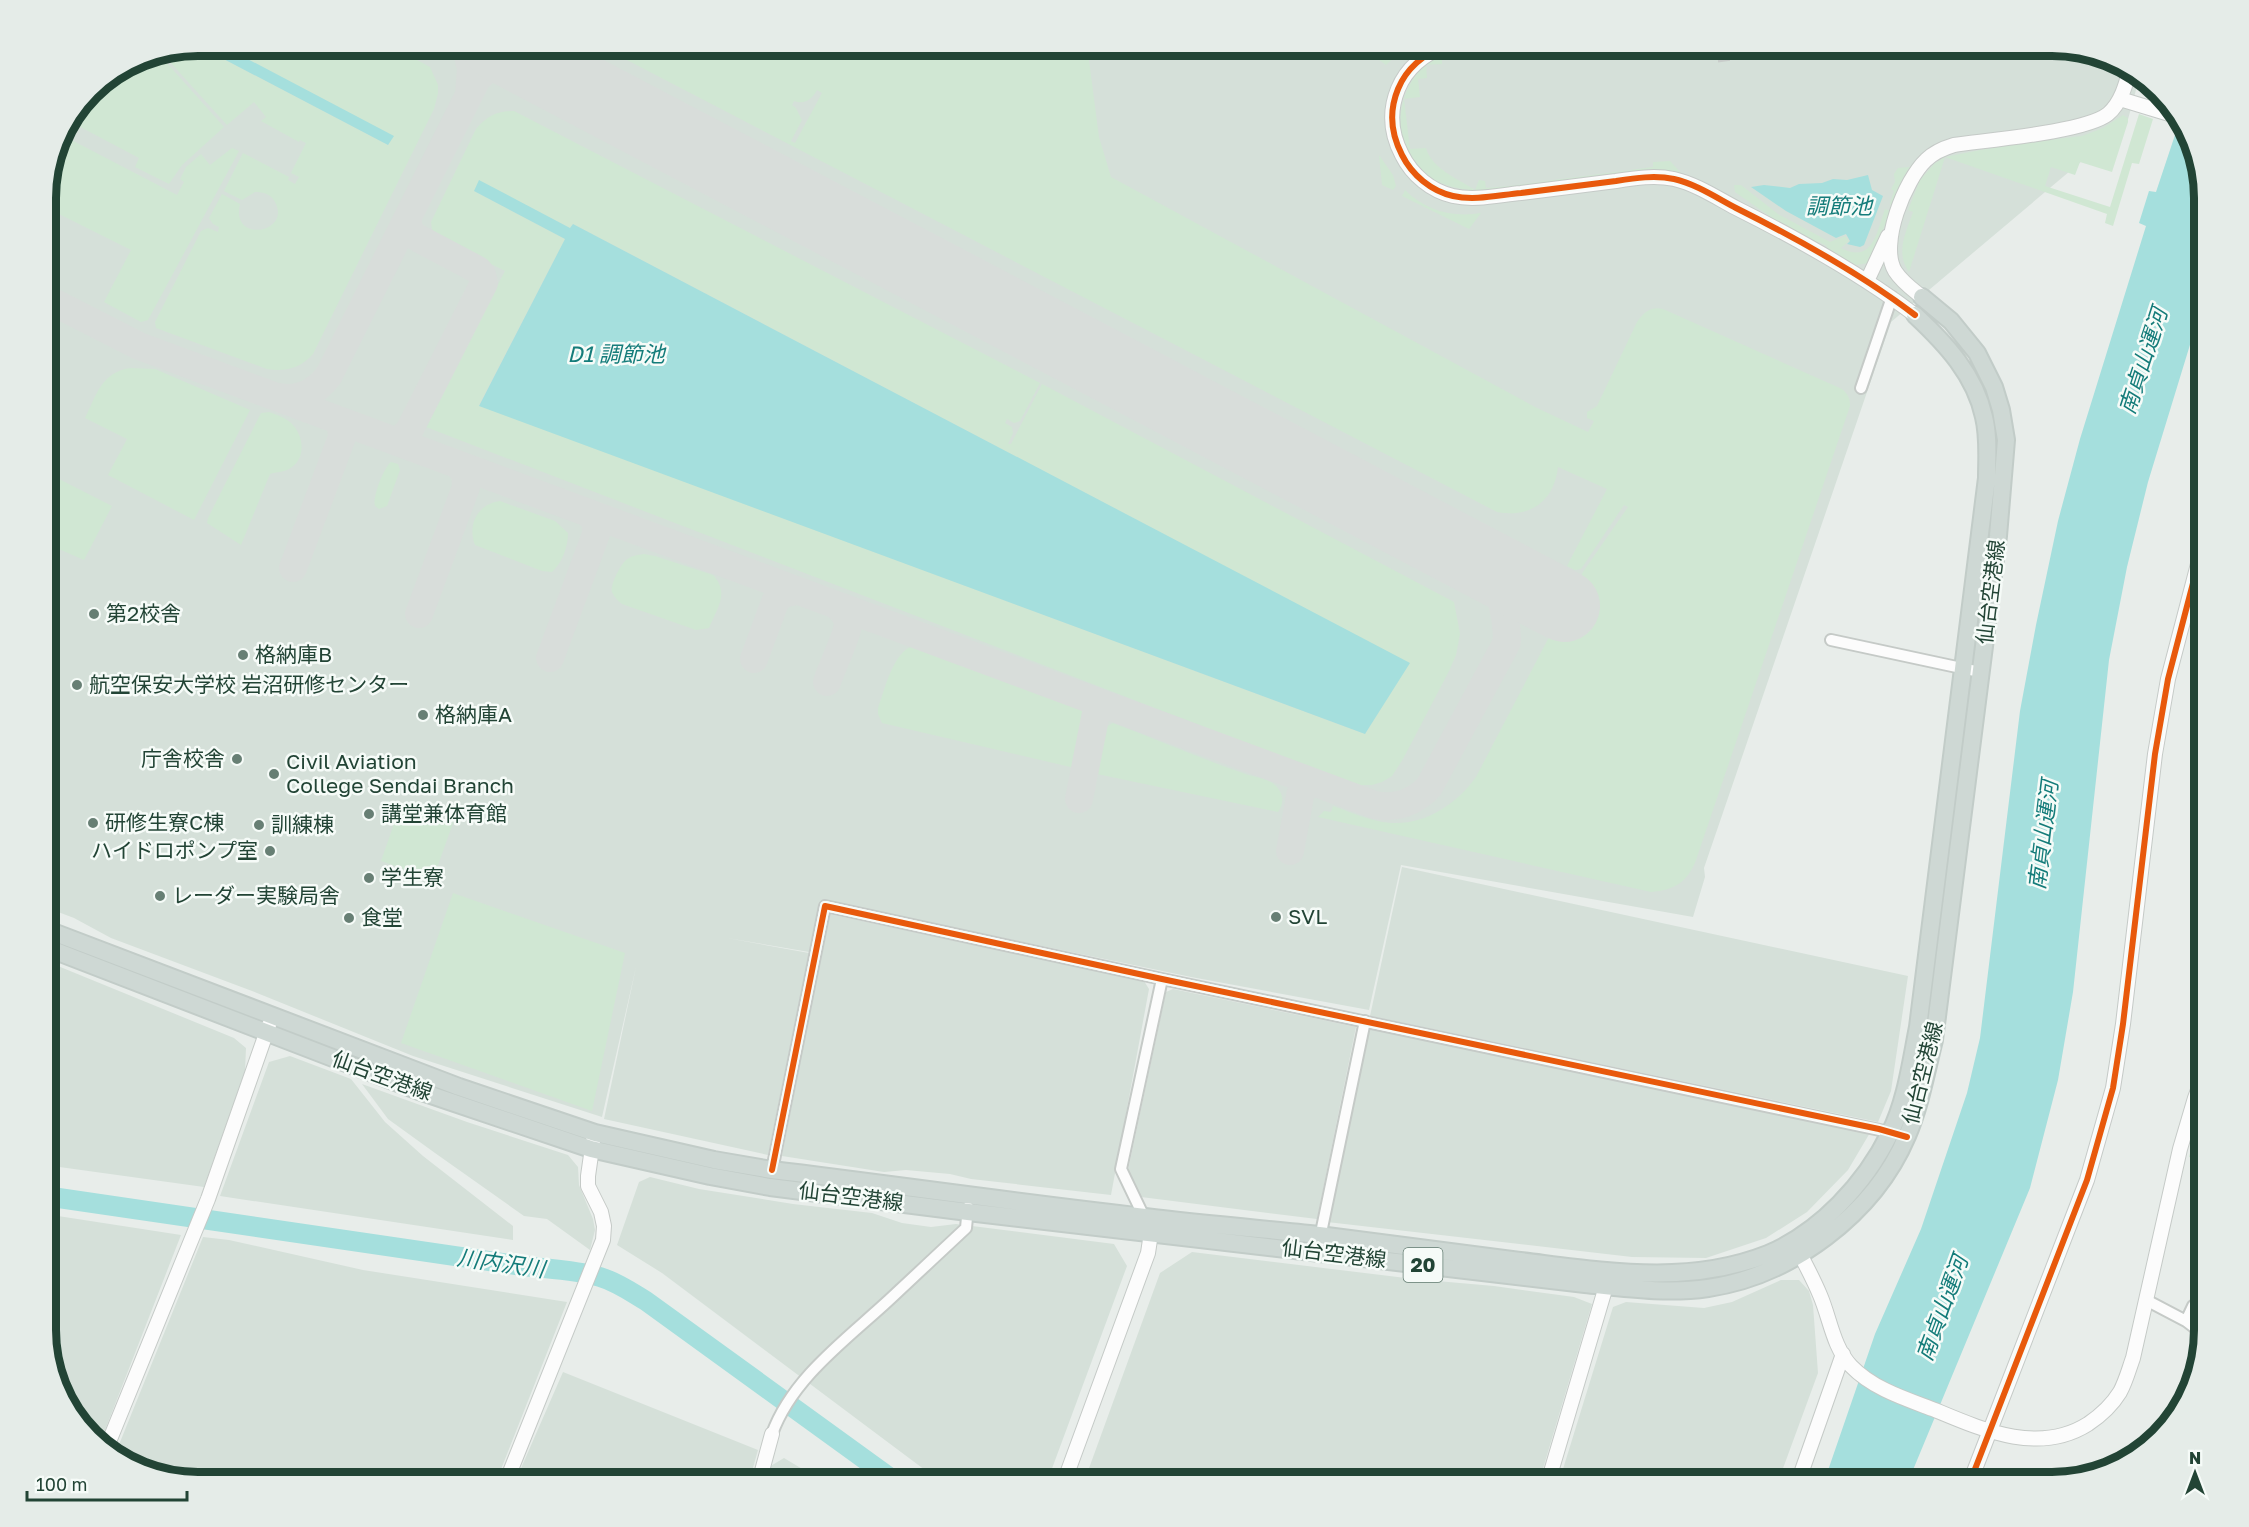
<svg xmlns="http://www.w3.org/2000/svg" width="2249" height="1527" font-family="'Golos Text','Noto Sans JP',sans-serif">
  <style>
    .built { fill: #d5e0d9 }
    .green { fill: #d0e7d3; fill-rule: evenodd }
    .water { fill: #a5dfdd }
    .lines { fill: none; stroke-linecap: round; stroke-linejoin: round }
    .river { stroke: #a5dfdd; stroke-width: 20 }
    .taxiway { stroke: #d8ddda; stroke-width: 28 }
    .runway { stroke: #d8ddda; stroke-width: 72 }
    .minor-casing { stroke: #c5cac7; stroke-width: 14 }
    .tertiary-casing { stroke: #c5cac7; stroke-width: 16 }
    .primary-casing { stroke: #c2ccc8; stroke-width: 20 }
    .minor { stroke: #fcfcfc; stroke-width: 10 }
    .tertiary { stroke: #fcfcfc; stroke-width: 14 }
    .primary { stroke: #ced8d4; stroke-width: 16 }
    .rail { stroke: #c9cdcb; stroke-width: 3; stroke-dasharray: 12 6; stroke-linecap: butt }
    .cycleway-casing { stroke: #f6fbf8; stroke-width: 10 }
    .cycleway { stroke: #e8590c; stroke-width: 6 }
    .poi-dot { fill: #677f74; stroke: #f6fbf8; stroke-width: 2 }
    .labels { text-anchor: middle; stroke-width: 5; stroke-linejoin: round; paint-order: stroke }
    .shield { fill: #f6fbf8; stroke: #627b70; stroke-width: 1.5 }
    .shield-label { font-size: 20px; font-weight: bold; fill: #224435 }
    .street-label { font-size: 21px; fill: #224435; stroke: #f6fbf8 }
    .poi-label { font-size: 21px; fill: #224435; stroke: #f6fbf8; text-anchor: start }
    .water-label { font-size: 22px; font-style: italic; fill: #147c7a; stroke: #f6fbf8 }
    .rim { fill: none; stroke: #224435; stroke-width: 8 }
  </style>
  <rect width="100%" height="100%" fill="#e8edea"/>
  <path class="built" d="M197 45H2052L2137 71 2140 75 2127 123 1891 322 1704 868 1705 877 1693 917 1401 865 1369 1010 1191 977 822 900 809 952 727 938 809 953 768 1155 604 1119 636 967 602 1117 413 1056 257 993 111 938 74 918 45 907V187L57 139 90 89 139 56Z
    M1402 867 1908 976 1891 1091 1878 1122 1370 1016Z
    M829 914 1144 981 1149 989 1111 1195 971 1179 950 1174 906 1170 884 1172 782 1156Z
    M45 963 53 964 234 1038 246 1048 245 1071 204 1187 45 1165Z
    M1173 989 1356 1027 1317 1219 1141 1197 1128 1170 1166 992Z
    M1368 1027 1871 1131 1848 1170 1807 1212 1766 1238 1706 1258 1632 1257 1327 1222Z
    M290 1056 351 1079 385 1122 423 1156 513 1226V1240L220 1196 269 1062Z
    M362 1084 467 1122 568 1155 578 1167 579 1185 593 1219 595 1230 590 1250 547 1219 524 1216 435 1153 388 1119Z
    M650 1177 699 1189 793 1204 872 1213 902 1223 931 1227 956 1224 1114 1244 1127 1266 1047 1482H941L662 1273 617 1245 639 1182Z
    M45 1214 181 1235 100 1443 65 1406 45 1340Z
    M203 1237 229 1240 363 1270 567 1302 496 1482H197L114 1457Z
    M1192 1252 1414 1279 1494 1286 1574 1297 1592 1304 1539 1482H1084L1160 1273Z
    M1781 1280H1799L1809 1291 1813 1305 1818 1373 1778 1482H1559L1613 1307 1626 1302 1704 1308 1732 1302Z
    M563 1372 758 1450 749 1482H515Z
    M784 1458 824 1482H765L769 1467Z"/>
  <path class="green" d="M197 45 388 145 393 136 221 45H389L430 67 438 85V93L434 109 313 354C300 368 287 372 267 369L156 328 155 322 201 231 208 228 218 232 219 227 213 224 209 218 222 194 240 204C230 244 292 233 275 202 271 194 263 192 255 192L242 200 224 191 243 153 289 177 288 180 295 184 299 177 291 173 306 143 300 140 299 142 261 121 266 117 254 102 227 125 161 52Z
    M598 45H1087L1099 137 1111 177 1535 407 1588 432 1594 421 1587 418V412L1597 406 1637 322C1644 312 1651 306 1663 309L1842 389C1848 394 1850 398 1850 406L1696 860C1687 883 1674 890 1651 892L1318 817 1324 811 1331 812 1333 806C1348 811 1363 818 1378 821 1417 830 1454 808 1476 777L1583 572 1628 507 1624 505 1581 569 1575 570 1567 566 1607 489 1558 467C1554 501 1531 518 1497 512ZM817 90 822 93 795 143 791 141 802 120 796 108 792 105 794 101C805 105 812 99 817 90Z
    M1378 45H1407L1386 65 1378 59Z
    M1477 45H1487L1464 48V53L1442 55V64L1426 65 1427 78 1418 79 1420 97 1404 99 1410 149 1426 148C1431 168 1458 179 1475 190L1479 180 1485 181 1486 188 1509 186 1653 167V162L1670 161 1683 175 1485 191C1462 190 1440 187 1421 171 1385 138 1399 74 1441 54 1452 49 1465 47 1477 45Z
    M158 53 224 127 182 165 169 184 135 167 139 158 69 121 90 89 139 56Z
    M514 111 1040 383 1020 421 1014 423 1007 419 1005 423 1012 427 1013 433 1008 444H1011L1042 384 1454 602 1460 634 1456 655 1449 671 1403 759 1392 776 1382 782 1372 785H1359L1199 725 426 427V421L505 271 437 237 432 229 431 222 476 129C487 116 497 111 514 111ZM479 181 570 228 573 224 1409 663 1365 734 479 405 565 239 474 191Z
    M2139 114 2153 119 2139 164 2132 163 2113 226 2105 223 2107 214 1945 157 1909 272C1895 253 1906 232 1913 212L1908 210 1920 180 1935 163 1945 157 2000 146 2082 136 2103 128 2123 115 2128 118V122L2112 172 2080 162 2075 175 2051 167 2045 186 2110 207Z
    M60 134 177 195 184 182 180 179 186 167 201 154 210 165 232 148 239 151 148 320 141 322 104 302 131 250 45 207V187L57 139Z
    M1379 155 1393 175 1396 186 1393 190 1382 185Z
    M1910 167 1904 176 1893 206 1890 204 1894 191 1891 189 1895 182 1894 174 1898 168Z
    M1734 185H1741L1778 214 1830 242 1845 236 1849 241 1841 248C1873 265 1877 231 1885 209L1891 211 1869 263 1855 265 1826 248 1827 246 1819 242 1818 243 1782 224 1780 221 1778 222 1735 192Z
    M1405 190C1425 210 1452 218 1481 213L1469 229 1402 196Z
    M130 368 155 369 250 410 194 520 108 475 127 439 85 418C97 394 101 373 130 368Z
    M269 412C277 415 285 417 291 423 304 435 307 459 289 469 284 472 276 472 270 474L241 545 207 523 208 518 261 413Z
    M391 462 398 464 400 470 387 506 379 509 375 506C372 498 384 467 391 462Z
    M55 477 112 506 84 560 45 543V495Z
    M500 501 555 521 568 533C568 547 562 563 552 572L542 571 475 545C467 524 478 504 500 501Z
    M644 554 655 556 713 575C730 593 717 608 709 628L696 630 622 604C618 601 614 597 612 592 610 585 620 566 625 561 630 556 637 555 644 554Z
    M913 646 1082 710 1088 715 1089 722 1079 769 882 723 878 714V708C885 689 893 652 913 646Z
    M1113 723C1156 739 1199 758 1243 773 1253 777 1269 778 1277 787 1284 795 1284 804 1278 812L1097 774C1094 759 1098 728 1113 723Z
    M401 804 453 823 433 879 381 861Z
    M453 893 625 953 592 1111 401 1043Z
    M2198 1123 2204 1125V1160L2189 1157Z"/>
  <path class="water" d="M197 45H221L394 136 388 145Z
    M2180 120 2188 130 2204 197V299L2148 482 2127 567 2109 660 2073 992 2058 1080 2030 1188 1908 1482H1824L1875 1334 1921 1229 1967 1093 1980 1038 2020 711 2036 625 2058 521 2080 439 2146 226 2139 223 2149 191 2156 192Z
    M1868 175 1872 190 1883 196 1864 245 1860 247 1847 244 1850 241 1846 234 1836 238 1786 211 1751 187 1764 185 1790 188 1799 184 1822 183 1833 179 1847 180Z
    M479 180 570 228 573 224 1410 663 1365 734 479 406 565 239 474 191Z"/>
  <g class="lines">
    <path class="river" d="M45 1196 516 1265C544 1269 573 1269 600 1277 617 1282 631 1292 646 1301L896 1482"/>
    <path class="taxiway" d="M465 45 471 68 469 94
      M45 298 139 346 1375 805C1396 809 1415 802 1429 787L1507 642C1507 613 1499 576 1473 558
      M278 397C299 401 316 393 329 375L477 79C492 63 512 57 534 64
      M392 440 401 439 409 431 484 283 482 275 478 270 414 236 408 227V218
      M293 568 342 437 341 426 336 419
      M419 614 466 487 465 473 458 465
      M550 658 596 534V521L588 513
      M754 659 775 602 782 594 796 591
      M827 682C831 669 848 634 848 623 847 616 843 611 838 607
      M1079 799 1098 703
      M1290 851 1303 780"/>
    <path class="runway" d="M498 45 1564 606"/>
    <g class="minor-casing">
      <path id="minor" d="M1861 388 1892 297
        M1831 640 1980 672
        M772 1170 825 906 1162 979 1894 1133
        M1144 1217 1121 1169 1162 979
        M1317 1252 1365 1021
        M2146 1300 2186 1321 2203 1334
        M2186 1321 2193 1306 2204 1299
        M772 1434C792 1378 847 1339 889 1300 915 1276 940 1252 966 1228L968 1207"/>
    </g>
    <g class="tertiary-casing">
      <path id="tertiary" d="M1447 45C1426 53 1407 67 1398 89 1389 111 1391 134 1402 155 1412 175 1431 191 1453 196 1475 201 1499 195 1521 193 1552 189 1584 185 1616 181 1635 178 1655 175 1674 179 1696 184 1717 198 1736 208 1798 239 1860 273 1915 315
        M2120 99 2176 116
        M1867 281 1888 236
        M1922 297C1912 289 1902 282 1895 271 1879 244 1905 180 1926 160 1934 152 1944 148 1954 145 1988 140 2085 132 2108 114 2121 103 2126 84 2130 69
        M1796 1246C1804 1262 1813 1278 1820 1295 1830 1318 1833 1347 1851 1366 1873 1389 1906 1399 1935 1410 1983 1430 2039 1455 2088 1424 2100 1416 2112 1405 2120 1392 2126 1381 2129 1369 2133 1358L2180 1149 2195 1098 2204 1074
        M106 1449 208 1199 269 1025
        M506 1482 603 1240 604 1226 601 1212 588 1186V1176L593 1141
        M759 1482 772 1434
        M1064 1482 1148 1253 1151 1233 1147 1224
        M1548 1482 1609 1276
        M1798 1482 1843 1354
        M1970 1482 2087 1180 2113 1088 2123 1024 2155 754 2168 679 2204 541"/>
    </g>
    <g class="primary-casing">
      <path id="primary" d="M45 929 459 1087 595 1133 714 1160 772 1170C896 1185 1020 1203 1145 1217 1203 1224 1261 1229 1319 1235 1383 1243 1448 1252 1512 1260 1598 1270 1685 1287 1768 1254 1820 1232 1865 1184 1890 1133 1906 1101 1911 1062 1918 1027L1987 478C1987 458 1989 437 1984 417 1975 375 1946 344 1915 315
        M45 947 416 1090 591 1149 710 1176 770 1187 968 1212 1585 1284C1625 1288 1668 1294 1708 1288 1791 1276 1874 1214 1907 1136 1920 1106 1926 1072 1934 1040L1998 536 2006 440 2001 410 1994 387 1977 353 1951 321 1922 297"/>
    </g>
    <use href="#minor" class="minor"/>
    <use href="#tertiary" class="tertiary"/>
    <use href="#primary" class="primary"/>
    <path class="rail" d="M1718 61 1833 45"/>
    <g class="cycleway-casing">
      <path id="cycleway" d="M1447 45C1426 53 1407 67 1398 89 1389 111 1391 134 1402 155 1412 175 1431 191 1453 196 1475 201 1499 195 1521 193 1552 189 1584 185 1616 181 1635 178 1655 175 1674 179 1696 184 1717 198 1736 208 1798 239 1860 273 1915 315
        M772 1170 825 906 1162 979 1879 1129 1907 1137
        M1970 1482 2087 1180 2113 1088 2123 1024 2155 754 2168 679 2204 541"/>
    </g>
    <use href="#cycleway" class="cycleway"/>
  </g>
  <g class="poi-dot">
    <circle cx="94" cy="614" r="6"/>
    <circle cx="243" cy="655" r="6"/>
    <circle cx="77" cy="685" r="6"/>
    <circle cx="423" cy="715" r="6"/>
    <circle cx="237" cy="759" r="6"/>
    <circle cx="274" cy="774" r="6"/>
    <circle cx="369" cy="814" r="6"/>
    <circle cx="93" cy="823" r="6"/>
    <circle cx="259" cy="825" r="6"/>
    <circle cx="270" cy="851" r="6"/>
    <circle cx="369" cy="878" r="6"/>
    <circle cx="160" cy="896" r="6"/>
    <circle cx="1276" cy="917" r="6"/>
    <circle cx="349" cy="918" r="6"/>
  </g>
  <g class="labels">
    <rect class="shield" x="1403.5" y="1248" width="39" height="34" rx="4.5"/>
    <g class="shield-label">
      <text x="1423" y="1272">20</text>
    </g>
    <g class="street-label">
      <text transform="translate(1991 592) rotate(-83)" y="7">仙台空港線</text>
      <text transform="translate(1923 1073) rotate(-76)" y="7">仙台空港線</text>
      <text transform="translate(382 1076) rotate(20)" y="7">仙台空港線</text>
      <text transform="translate(851 1197) rotate(7)" y="7">仙台空港線</text>
      <text transform="translate(1334 1254) rotate(7)" y="7">仙台空港線</text>
    </g>
    <g class="poi-label">
      <text x="106" y="621">第2校舎</text>
      <text x="255" y="662">格納庫B</text>
      <text x="89" y="692">航空保安大学校 岩沼研修センター</text>
      <text x="435" y="722">格納庫A</text>
      <text x="225" y="766" text-anchor="end">庁舎校舎</text>
      <text x="286" y="769">Civil Aviation<tspan x="286" dy="24">College Sendai Branch</tspan></text>
      <text x="381" y="821">講堂兼体育館</text>
      <text x="105" y="830">研修生寮C棟</text>
      <text x="271" y="832">訓練棟</text>
      <text x="258" y="858" text-anchor="end">ハイドロポンプ室</text>
      <text x="381" y="885">学生寮</text>
      <text x="172" y="903">レーダー実験局舎</text>
      <text x="1288" y="924">SVL</text>
      <text x="361" y="925">食堂</text>
    </g>
    <g class="water-label">
      <text x="1839" y="214">調節池</text>
      <text x="616" y="362">D1 調節池</text>
      <text transform="translate(2143 361) rotate(-72)" y="8">南貞山運河</text>
      <text transform="translate(2043 835) rotate(-83)" y="8">南貞山運河</text>
      <text transform="translate(501 1263) rotate(8)" y="8">川内沢川</text>
      <text transform="translate(1942 1308) rotate(-70)" y="8">南貞山運河</text>
    </g>
  </g>
  <path d="M0 0H2249V1527H0ZM198 56H2052A142 142 0 0 1 2194 198V1330A142 142 0 0 1 2052 1472H198A142 142 0 0 1 56 1330V198A142 142 0 0 1 198 56Z" fill="#e5ece8" fill-rule="evenodd"/>
  <path class="rim" d="M198 56H2052A142 142 0 0 1 2194 198V1330A142 142 0 0 1 2052 1472H198A142 142 0 0 1 56 1330V198A142 142 0 0 1 198 56Z"/>
  <g transform="translate(2195 1473)" stroke="#f6fbf8" stroke-width="4.5" paint-order="stroke">
  <path d="M0-4.5L10 22L0 15L-10 22Z" fill="#224435"/>
  <text y="-9" font-size="16" font-weight="bold" text-anchor="middle" fill="#224435">N</text>
  </g>
  <path d="M27 1491v9h160v-9" fill="none" stroke="#224435" stroke-width="3"/>
  <text x="36" y="1491" font-size="18" fill="#224435" stroke="#f6fbf8" stroke-width="4.5" paint-order="stroke">100 m</text>
</svg>
